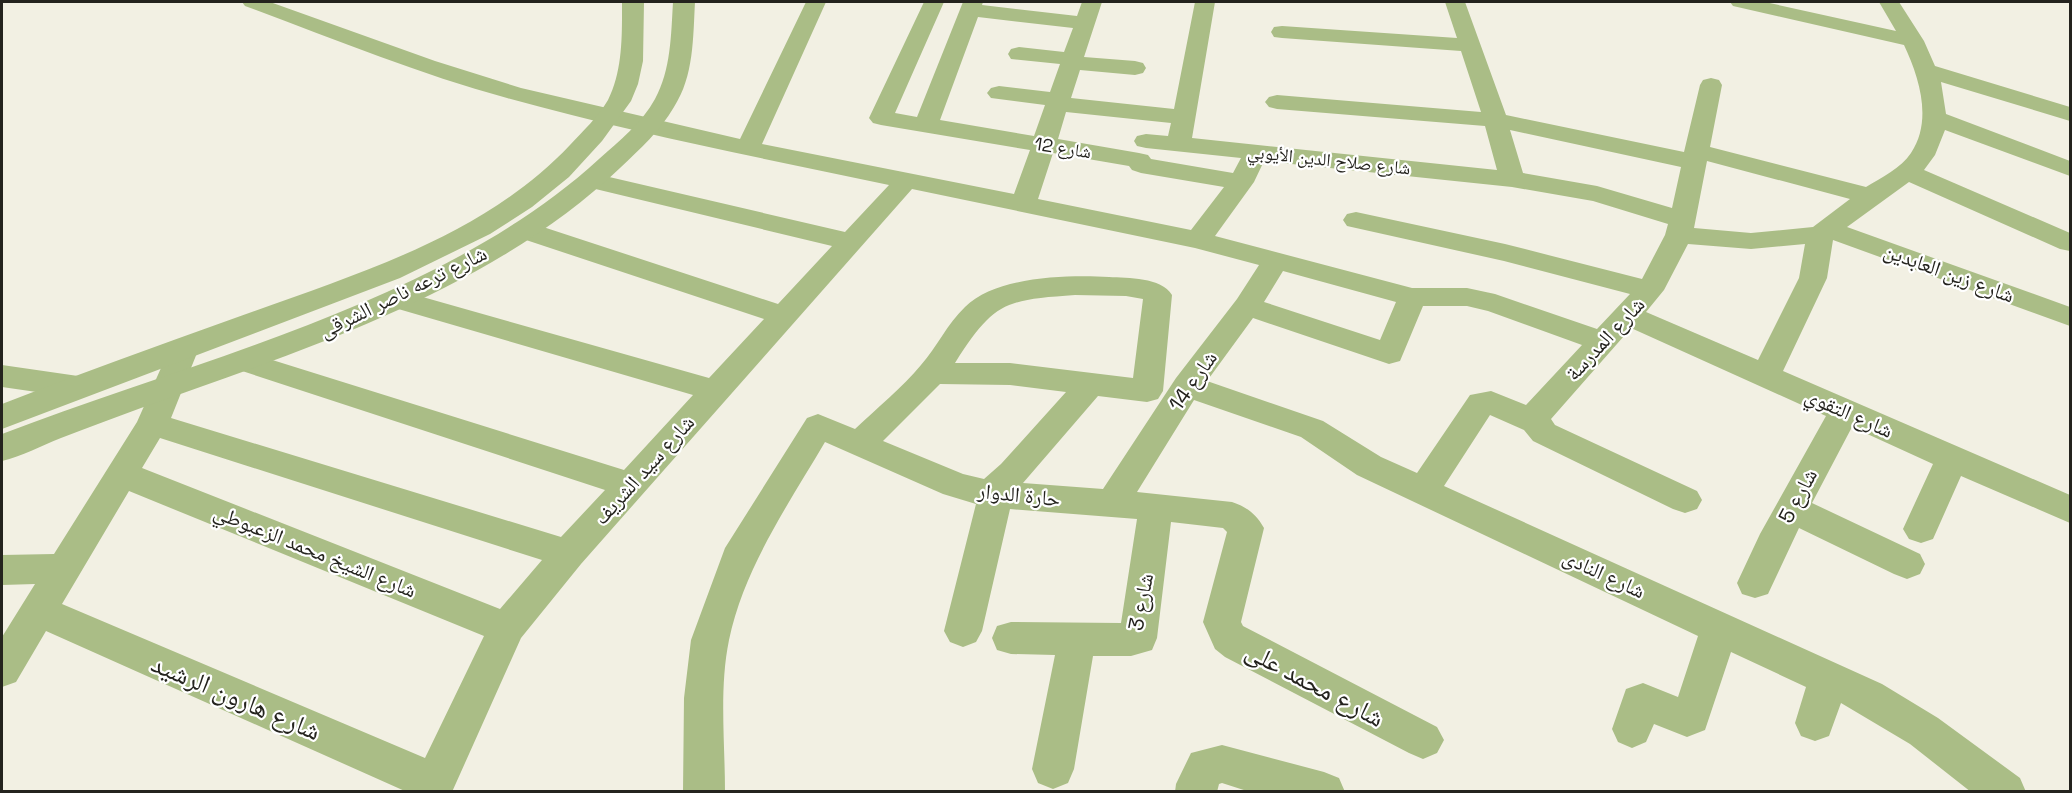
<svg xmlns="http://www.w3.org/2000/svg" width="2072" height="793" font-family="'Space Grotesk','Noto Naskh Arabic',sans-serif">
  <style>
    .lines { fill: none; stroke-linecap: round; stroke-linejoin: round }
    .minor { fill: #aabd86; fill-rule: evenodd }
    .tertiary { fill: #aabd86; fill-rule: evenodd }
    .labels { text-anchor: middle; stroke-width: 4.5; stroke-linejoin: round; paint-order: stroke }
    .far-street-label { font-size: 18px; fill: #24231e; stroke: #fff }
    .street-label { font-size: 21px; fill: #24231e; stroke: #fff }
    .near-street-label { font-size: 26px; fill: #24231e; stroke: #fff }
  </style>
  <rect width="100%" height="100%" fill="#f2f0e3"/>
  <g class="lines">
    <path class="minor" d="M242 2H270L435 61 521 88 740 139 806 2H826L762 144 1014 194 1030 150 881 125 873 123 869 118 924 2H944L895 113 917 117 963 2H983L982 5 1077 16 1082 2H1102L1084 57 1135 61 1143 63 1146 68 1143 73 1135 75 1080 70 1071 98 1174 109 1195 2H1215L1192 138 1497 170 1485 126 1277 109 1269 107 1265 102 1269 97 1277 95 1481 112 1461 51 1282 38 1274 37 1271 32 1274 27 1282 26 1457 38 1445 2H1465L1506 115 1684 152 1700 85 1703 80 1711 78 1719 80 1722 85 1710 147 1866 187C1881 178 1901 168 1911 153 1933 120 1919 77 1904 45L1733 6 1730 2H1765L1896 31 1879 2H1899L1924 41 1935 66 2070 107V121L1941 82 1946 114 2070 161V176L1945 130 1935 155 1924 170 2070 233V251L2060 249 1909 182 1847 227 2070 307V326L1833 240 1827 278 1783 371 2070 495V523L1961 476 1933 539 1921 543 1909 539 1903 529 1933 464 1852 427 1812 503 1920 554 1925 564 1920 574 1907 579 1894 574 1799 528 1768 594 1755 598 1742 594 1737 583 1760 534 1826 416 1631 328 1551 419 1555 425 1697 491 1702 500 1697 509 1685 513 1673 509 1533 441 1524 430 1490 415 1444 486 1882 684 1938 718 2020 778 2026 792H1971L1910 744 1841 703 1829 736 1815 741 1801 736 1795 723 1806 687 1731 652 1705 730 1687 737 1654 724 1646 742 1632 748 1618 742 1612 729 1626 689 1643 683 1678 697 1698 636 1357 475 1301 437 1194 400 1137 492 1232 502C1247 507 1256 514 1264 528L1241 622 1243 626 1437 727 1444 740 1437 753 1423 759 1409 753 1225 657 1215 649 1203 622 1227 532 1223 528 1171 522 1157 638 1152 650 1131 656H1093L1074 769 1068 783 1053 789 1038 783 1032 769 1055 655 1011 654 997 650 992 638 997 626 1011 622 1121 623 1137 519 1010 509 982 631 976 642 963 647 950 642 944 631 976 504 943 494 825 442C788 505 744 568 729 640 719 689 725 742 725 792H683L684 698 691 640 725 548 807 418 818 414 855 429C877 408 902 388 921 365 937 347 947 324 965 307 996 276 1067 275 1109 277 1128 278 1161 277 1172 295L1163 391 1158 399 1147 402 1098 396 1023 483 1103 489 1176 378 1237 299 1259 265 1195 248 912 189 581 564 521 638 452 792H407L46 631 16 682 2 687V637L35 584 2 585V555L54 554 137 422 173 341 184 338 195 341 199 348 171 418 561 537 605 490 233 368 229 361 233 354 244 351 624 470 693 395 388 306 384 299 388 292 398 290 709 378 764 319 514 236 511 230 514 224 524 222 534 224 778 304 832 246 583 186 579 181 583 176 592 173 845 232 889 185C761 158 633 133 507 98 418 74 331 38 245 6ZM978 17 1073 28 1064 52 1019 47 1011 49 1008 54 1011 59 1060 64 1050 92 999 86 991 88 987 93 991 98 1045 105 1034 136 940 120ZM1066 112 1171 123 1168 136 1146 134 1137 136 1134 141 1137 146 1146 148 1241 158 1233 173 1151 159 1148 155 1139 153 1058 139ZM1510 130 1681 167 1672 208 1597 186 1523 173ZM1053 153 1129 166 1132 170 1141 173 1224 187 1191 230 1038 199ZM1264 161 1512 187 1593 201 1668 224 1665 235 1642 279 1505 244 1356 212 1347 214 1343 220 1347 226 1504 261 1630 294 1597 329 1495 294 1467 288H1412L1215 236 1254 182ZM1707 161 1850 199 1813 227 1751 233 1694 228ZM1688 244 1751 249 1805 244 1799 278 1758 360 1646 312 1664 290ZM1283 271 1396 302 1380 340 1264 302ZM1075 295 1126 296 1143 299 1133 378 1010 363H955C994 302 1004 300 1075 295ZM1423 306H1467L1488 311 1582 345 1526 405 1491 391 1470 395 1417 473 1381 457 1323 421 1207 381 1253 318 1389 364 1400 361ZM940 384 1010 385 1066 392 1001 464 984 479 963 474 883 441ZM160 438 542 560 500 609 142 468ZM129 491 484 636 425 758 62 604Z
      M2 365 78 376 89 379 94 387 89 395 78 398 2 387Z
      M1222 745 1324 772 1339 778 1345 792H1250L1222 783 1219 784 1217 792H1175L1176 784 1191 753Z"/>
    <path class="tertiary" d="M622 2H644L643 61 638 84 631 101 602 141 569 177 532 207 490 234 400 278 2 429V404C79 374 157 346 235 318 353 275 482 238 570 145 583 131 598 117 608 100 623 70 622 35 622 2Z
      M673 2H695C693 38 694 76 674 107 660 131 640 149 620 168 490 291 306 349 141 408 114 418 87 428 61 438 41 446 22 456 2 461V434C197 359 442 303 599 159 619 141 642 123 655 99 671 70 671 35 673 2Z"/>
  </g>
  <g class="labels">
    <g class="far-street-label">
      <text transform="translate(1063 148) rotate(9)" y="6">شارع 12</text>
      <text transform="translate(1329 160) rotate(6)" y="6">شارع صلاح الدين الأيوبي</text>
    </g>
    <g class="street-label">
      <text transform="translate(1949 273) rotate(20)" y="7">شارع زين العابدين</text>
      <text transform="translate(403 292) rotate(-26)" y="7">شارع ترعه ناصر الشرقى</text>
      <text transform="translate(1605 339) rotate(-47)" y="7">شارع المدرسة</text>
      <text transform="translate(1193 381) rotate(-55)" y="7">شارع 14</text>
      <text transform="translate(1849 413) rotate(24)" y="7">شارع التقوي</text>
      <text transform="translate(644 470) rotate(-48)" y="7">شارع سيد الشريف</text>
      <text transform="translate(1019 495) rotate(6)" y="7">حارة الدوار</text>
      <text transform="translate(1798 496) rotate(-62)" y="7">شارع 5</text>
      <text transform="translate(315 551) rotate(22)" y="7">شارع الشيخ محمد الزعبوطي</text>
      <text transform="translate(1604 574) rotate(25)" y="7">شارع النادى</text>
      <text transform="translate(1141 602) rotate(-79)" y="7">شارع 3</text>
    </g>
    <g class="near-street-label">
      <text transform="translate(1315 684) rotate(28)" y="9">شارع محمد على</text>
      <text transform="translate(236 697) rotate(23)" y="9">شارع هارون الرشيد</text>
    </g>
  </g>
  <rect width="2072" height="793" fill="none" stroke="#24231e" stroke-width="6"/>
</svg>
